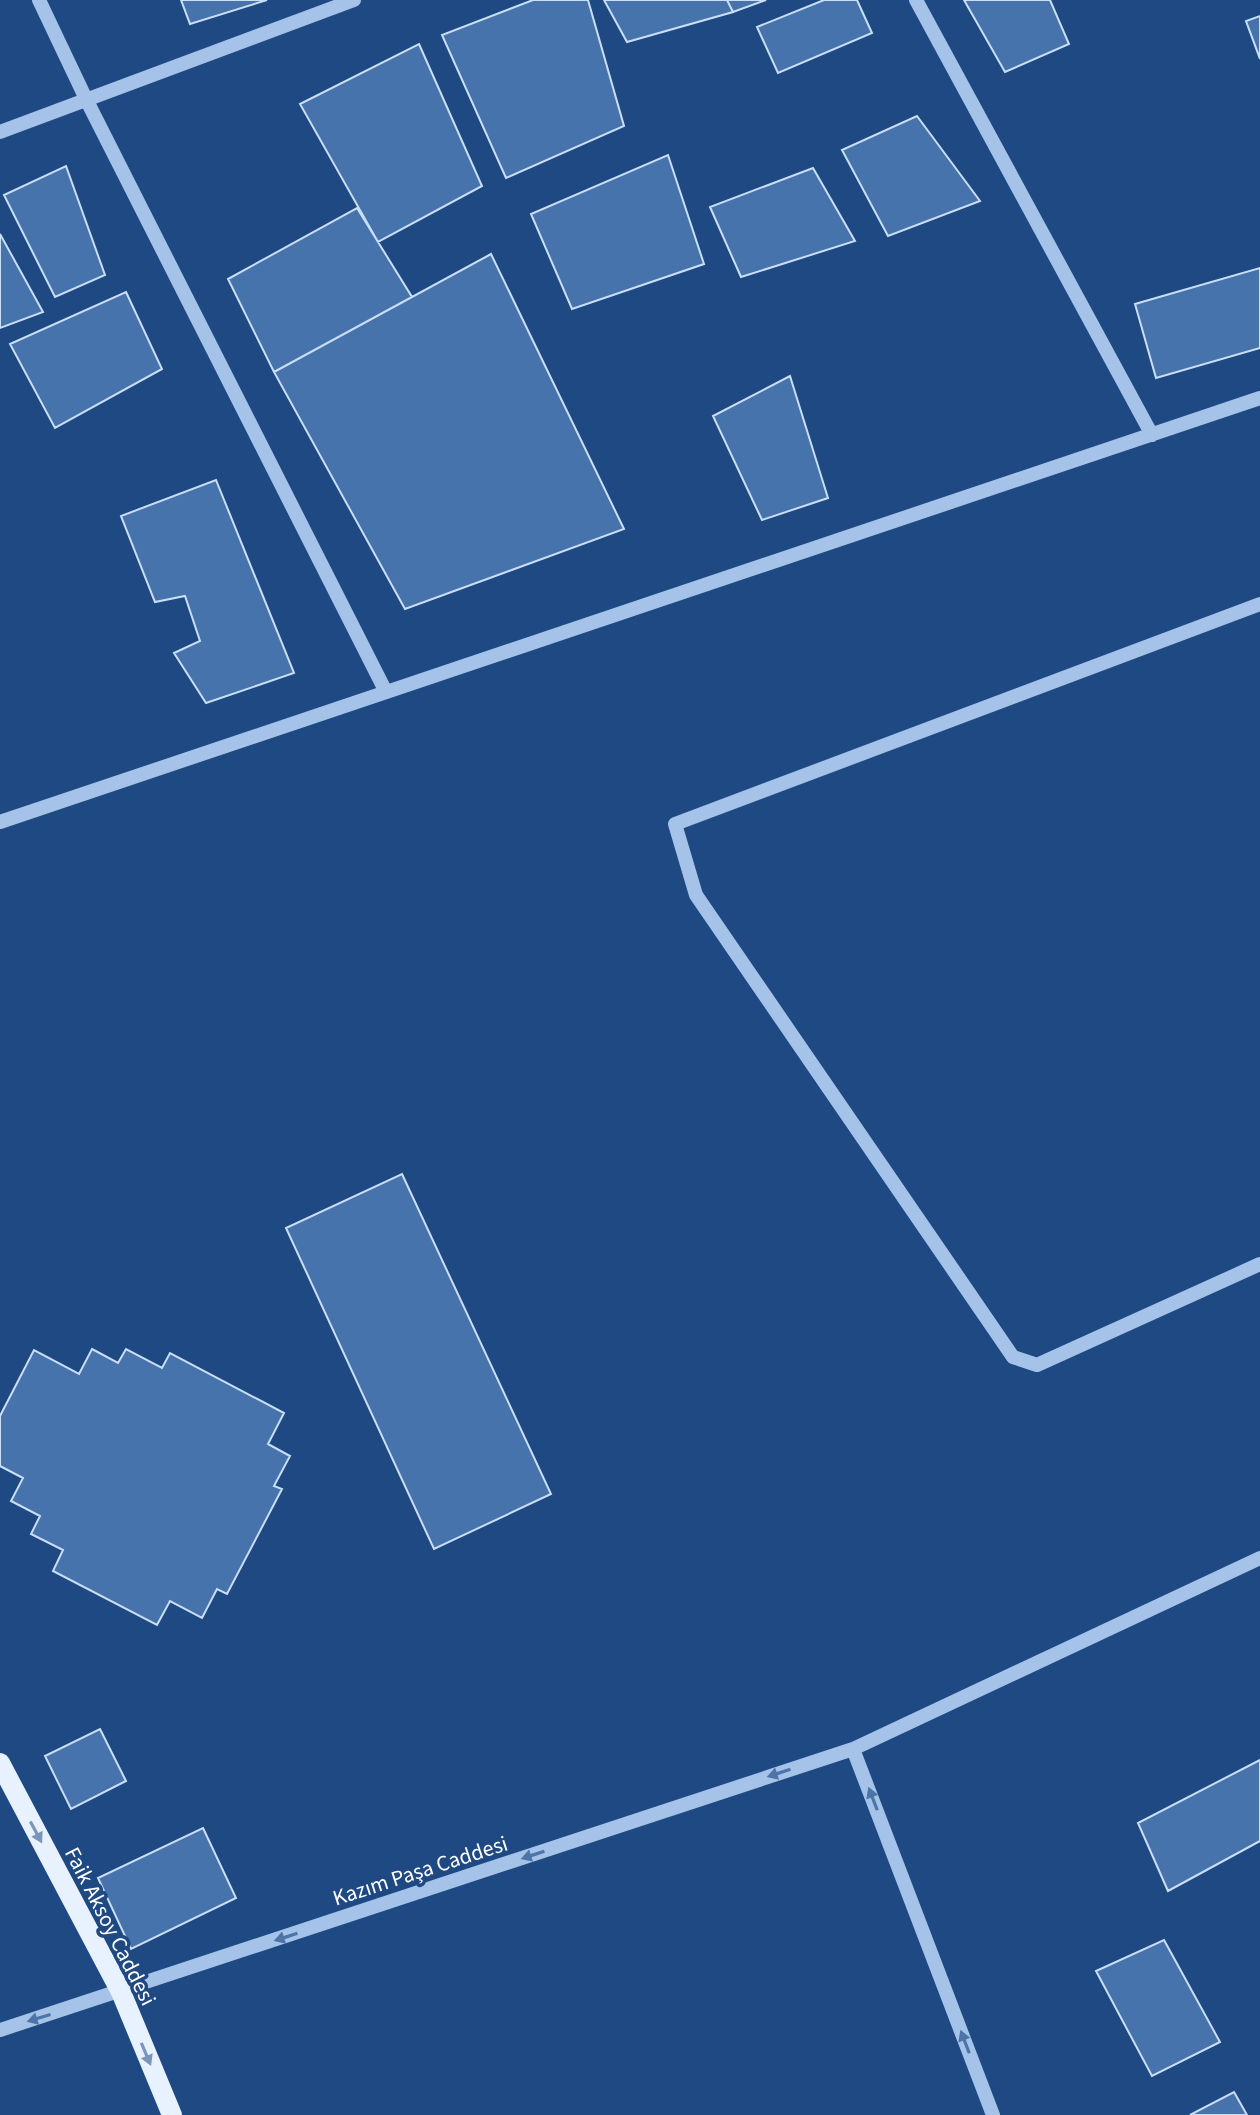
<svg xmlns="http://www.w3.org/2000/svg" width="1260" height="2115" font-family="'Source Sans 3',sans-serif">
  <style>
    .building { fill: #4773ac; stroke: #c9def7; stroke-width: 2 }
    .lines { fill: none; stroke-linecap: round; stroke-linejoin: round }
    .minor { stroke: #a5c3e9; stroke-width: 14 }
    .major { stroke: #e8f1fe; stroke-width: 20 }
    .oneway { fill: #4d74a7 }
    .oneway2 { fill: #7995ba }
    .labels { text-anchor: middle; stroke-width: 7; stroke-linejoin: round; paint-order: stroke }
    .street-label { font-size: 22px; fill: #fff; stroke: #1e4983 }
  </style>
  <rect width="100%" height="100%" fill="#1e4983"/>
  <path class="building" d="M181 0H267L190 24Z
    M533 0H588L624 126 506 178 442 35Z
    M604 0H727L733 12 627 42Z
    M727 0H766L733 12Z
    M824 0H857L872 33 778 73 757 27Z
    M964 0H1050L1069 44 1005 72Z
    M1260 16V59L1246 21Z
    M419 44 482 186 378 242 300 104Z
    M917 116 980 201 888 236 842 150Z
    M668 155 704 264 572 309 531 214Z
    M66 166 105 275 55 297 4 195Z
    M813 168 855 241 741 277 710 207Z
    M357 208 412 297 274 372 228 279Z
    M0 234 43 312 0 328Z
    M491 254 624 529 405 609 274 372Z
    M1260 268V348L1156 378 1135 304Z
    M126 292 162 369 55 428 10 344Z
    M790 376 828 498 762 520 713 416Z
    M216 480 294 673 206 703 174 653 200 641 185 596 155 602 121 516Z
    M402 1174 551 1494 434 1549 286 1228Z
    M92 1349 118 1363 126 1349 162 1368 170 1353 284 1413 268 1444 290 1456 274 1486 282 1489 227 1594 217 1589 202 1618 170 1601 157 1625 53 1571 63 1550 31 1534 40 1516 11 1501 23 1478 0 1466V1416L34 1350 79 1374Z
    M100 1729 126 1781 71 1809 45 1756Z
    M1260 1760V1841L1168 1891 1138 1823Z
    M203 1828 236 1898 131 1949 98 1878Z
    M1164 1940 1220 2042 1152 2076 1096 1971Z
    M1234 2092 1247 2115H1190Z"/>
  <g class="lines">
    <path class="minor" d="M39 0 86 99 386 692
      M916 0 1152 435
      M0 132 354 0
      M1260 604 675 824 696 895 1013 1357 1037 1365 1260 1264
      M0 822 1260 398
      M853 1749 993 2115
      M0 2030 853 1749 1260 1558"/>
    <path class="major" d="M0 1763 121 1992 172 2115"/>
  </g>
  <defs><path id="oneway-solid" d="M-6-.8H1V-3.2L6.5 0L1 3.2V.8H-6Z" transform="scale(2)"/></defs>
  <g class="oneway">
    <use href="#oneway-solid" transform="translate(779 1773) rotate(162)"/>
    <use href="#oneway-solid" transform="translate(873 1799) rotate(-111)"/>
    <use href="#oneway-solid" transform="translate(533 1855) rotate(162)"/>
    <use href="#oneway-solid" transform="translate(286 1937) rotate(162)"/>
    <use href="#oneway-solid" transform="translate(39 2018) rotate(163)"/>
    <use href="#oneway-solid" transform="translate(965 2042) rotate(-111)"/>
  </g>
  <g class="oneway2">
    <use href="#oneway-solid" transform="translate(36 1832) rotate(62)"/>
    <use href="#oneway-solid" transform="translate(146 2054) rotate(67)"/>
  </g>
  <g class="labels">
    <g class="street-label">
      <text transform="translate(420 1870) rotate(-18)" y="8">Kazım Paşa Caddesi</text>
      <text transform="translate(111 1926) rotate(63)" y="8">Faik Aksoy Caddesi</text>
    </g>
  </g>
</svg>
